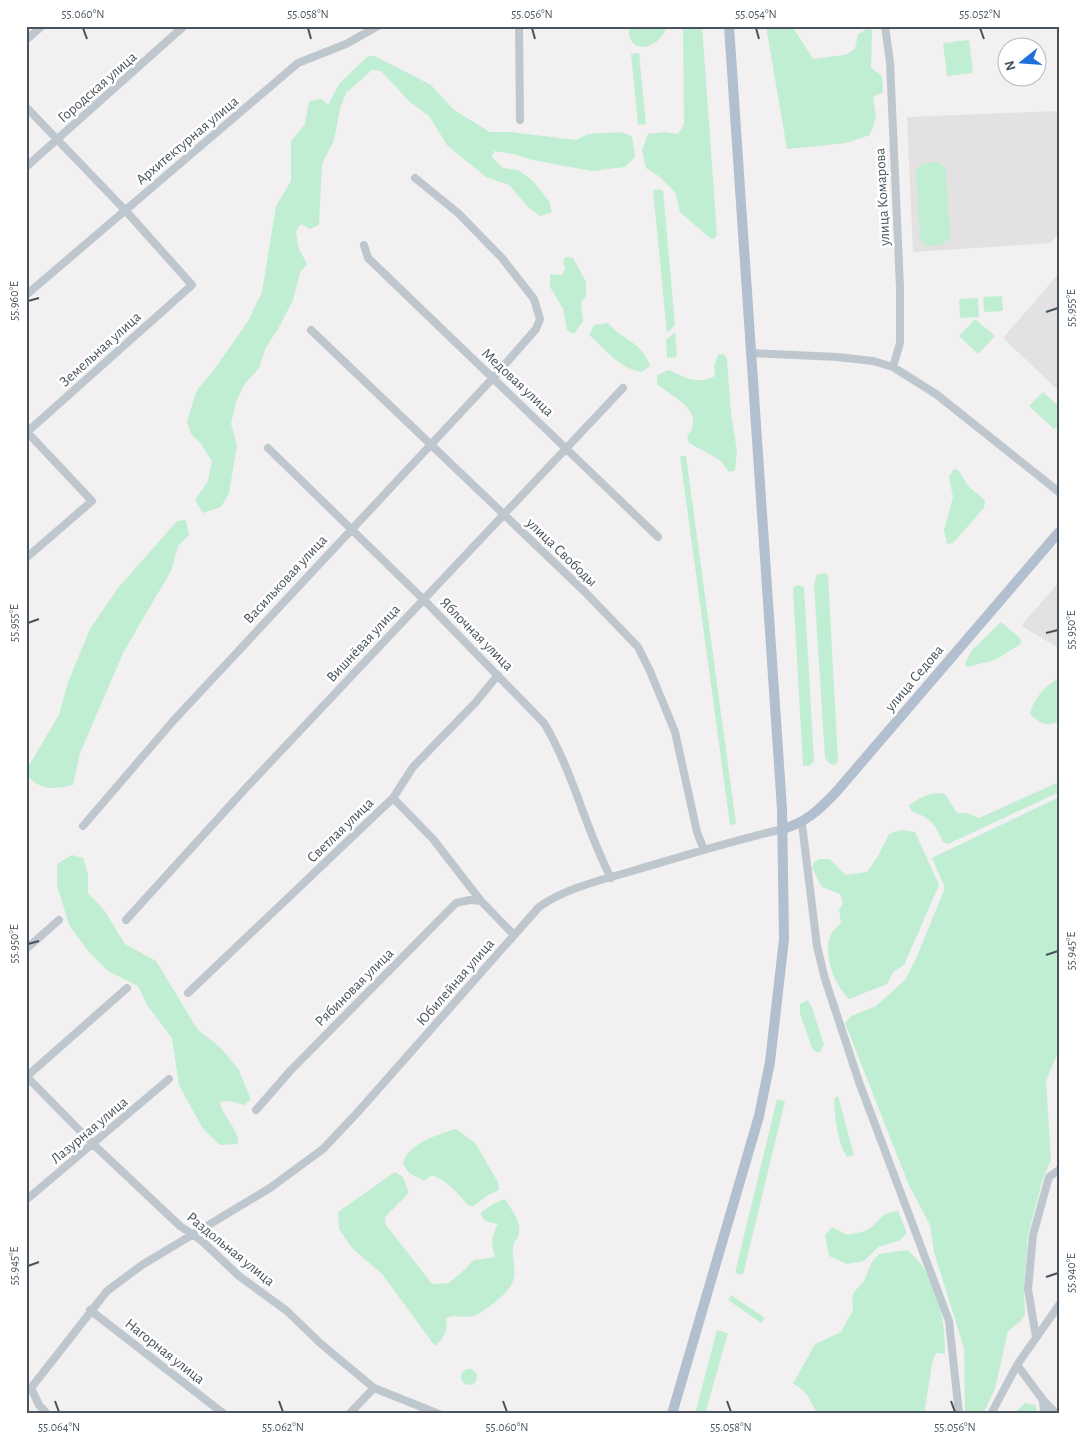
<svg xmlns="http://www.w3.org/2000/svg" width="1085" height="1440" font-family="'Alegreya Sans',sans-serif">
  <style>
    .education { fill: #e3e1e2 }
    .green { fill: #c0eed3 }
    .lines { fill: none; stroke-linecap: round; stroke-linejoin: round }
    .minor { stroke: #bec7ce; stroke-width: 8 }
    .major { stroke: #b1bfce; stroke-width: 10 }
    .ticks { fill: none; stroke: #48535d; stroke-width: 2 }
    .labels { text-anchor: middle; stroke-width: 5; stroke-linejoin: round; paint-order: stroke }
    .street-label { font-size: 15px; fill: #48535d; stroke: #fff }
    .neatline { fill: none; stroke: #48535d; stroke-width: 2 }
    .ticks-label { font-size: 12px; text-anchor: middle; fill: #48535d }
  </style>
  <rect width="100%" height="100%" fill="#f2f0f0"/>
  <path class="education" d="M1059 111V232L1051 243 913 252 907 117Z
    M1059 273V391L1003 338Z
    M1059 582V648L1021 626Z"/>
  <path class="green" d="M629 26H666L667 27C656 54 625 53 629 26Z
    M683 26H702L717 234 715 238 711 239 680 212 675 192 660 177 646 168 642 150 648 134 665 132 678 134 684 124Z
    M766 26H792L813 59 845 55 855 49 858 34 867 29 872 30 871 68 882 76 883 92 873 97 876 117 870 135 846 143 787 149Z
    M969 40 973 73 947 76 943 43Z
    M639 53 646 124 638 125 631 54Z
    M368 56H375L431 85 454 110 490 132H510L576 140 588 134 621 132 632 136 635 157 625 167 592 171 532 160 513 154 494 151 492 157 503 168 518 170 533 181 549 201 552 212 540 216 528 207 509 185 486 177 447 145 429 116 411 103 381 71 372 70 346 93 340 109 334 140 322 164 319 225 310 229 301 224 296 231 298 247 307 264 300 273 293 300 278 329 266 347 259 368 244 385 236 402 231 424 237 445 229 493 221 507 203 513 195 500 208 481 212 461 201 444 191 434 187 421 197 390 214 370 248 321 262 292 276 206 291 181V141L305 124 309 101 322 99 328 105 339 84Z
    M939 162 946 169 950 238 942 245 926 246 920 239 916 171 923 163Z
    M653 190H663L675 325 667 333Z
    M565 257 573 258 586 282V296L581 303 583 321 574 334 567 330 563 309 550 287V274L562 275 565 269 563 263Z
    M1002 296 1003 311 984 312 983 297Z
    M978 298 979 317 960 318 959 299Z
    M975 319 995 336 978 354 959 336Z
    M608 323C624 342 642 341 650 366L642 372C618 368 607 350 589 335L594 325Z
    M675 332 677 357 667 358 666 340Z
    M724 354 727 359 731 413 737 451 735 470 729 472 720 460 689 443 687 437C707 410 673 398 657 384V375L669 370C684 378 699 385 715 376L714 366 718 355Z
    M1043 392 1059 407V424L1054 429 1029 406Z
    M680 456H686L736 824 730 825Z
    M954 469 958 470 969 487 985 500 984 508 953 543 947 544 944 530 953 497 949 477Z
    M186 520 189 535 178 546 171 571 124 651 80 753 73 785C52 790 41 790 26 775V770L59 715 68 682 90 629 118 588 177 521Z
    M825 573 828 575 838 761 835 765 830 764 825 758 814 584 817 575Z
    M797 585 804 587 814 761 810 766H803L793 588Z
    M1001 622 1020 638 1021 644 995 660 967 667 965 664 972 650Z
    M1059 678V721C1045 728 1041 723 1030 714 1032 700 1047 684 1059 678Z
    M1059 782V792L948 844 943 842C935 823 930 818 911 811L909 805C920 797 932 791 945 794L957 813H966L979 818Z
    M1059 797V1049L1046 1081 1051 1160 1043 1178 1028 1235 1024 1289 1025 1314 1020 1322 1008 1331 995 1389 983 1414H965L964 1348 934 1252 930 1225 908 1183 845 1023 851 1016 876 1006 905 980 915 961 945 888 932 858Z
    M901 830 915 832 939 885 904 965 893 972 887 984 849 999C835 986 822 954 831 934 834 930 838 926 841 922L839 910 843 903 840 894 822 887 812 868 814 862 820 859H830L845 875 867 872 878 856 889 834Z
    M72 855 83 858 88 874V893L104 910 125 944 156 961 198 1030 220 1047 239 1070 251 1100 244 1105 230 1101 220 1102C222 1117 239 1128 238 1144L220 1145 203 1129 179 1085 172 1038 147 1005 138 986 108 971 88 951 69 925 57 885V864Z
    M807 1000 812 1007 824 1045 820 1052H816L812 1048 800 1014V1004Z
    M838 1096 854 1155 847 1157C837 1142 835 1118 834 1099Z
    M777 1099 785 1101 743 1275 735 1273Z
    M456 1129 476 1144 498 1182 499 1190 488 1195 474 1206H469C458 1194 447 1180 431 1175L425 1181 409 1173 403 1164C407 1144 439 1134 456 1129Z
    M395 1172 403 1177 409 1193 385 1217 386 1225 432 1284 448 1283 459 1275 474 1260 495 1257C491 1244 491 1236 498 1224L485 1221 480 1213 493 1204 505 1199C511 1209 521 1221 519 1233 518 1239 513 1242 513 1247 512 1257 516 1268 514 1278 511 1292 489 1308 476 1315 466 1320 455 1313 446 1318 448 1331 445 1337 435 1346L382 1274 352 1248 339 1229 338 1212Z
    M898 1211 907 1233 899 1241 878 1247 864 1261 847 1264 829 1256 825 1235 832 1227 847 1235C852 1233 862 1233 867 1230 881 1222 877 1214 898 1211Z
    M907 1250C938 1274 945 1317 945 1354L936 1353 933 1359 924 1414H818C808 1401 811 1392 793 1384L815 1344 841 1332 853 1310 852 1298 854 1292 864 1281 872 1262 879 1254Z
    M731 1295 765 1318 761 1323 728 1300Z
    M717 1330 728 1333 705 1414H695Z
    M461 1377a8 8 0 1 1 16 0a8 8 0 1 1-16 0Z
    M1025 1403 1035 1405 1038 1414H1013Z"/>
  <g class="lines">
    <path class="minor" d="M519 26 520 120
      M885 26 890 62 900 287V343L893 367
      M26 40 42 26
      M26 107 125 210 192 285 26 433
      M26 167 184 26
      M364 245 368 258 658 537
      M26 295 298 63 346 44 378 26
      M311 330 585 592 638 647 650 671 675 732 697 832 704 850
      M750 353 837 357 873 361 893 367 936 394 1059 492
      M268 448 424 600 544 723C573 771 585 828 611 878
      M26 558 92 501 27 432
      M393 798 433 839 481 901 514 935
      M802 824 817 946 825 979 859 1082 949 1321 959 1414
      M83 826 174 720 493 378 536 329 540 319 534 299 502 258 458 213 415 178
      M126 920 245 789 623 388
      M26 949 59 920
      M188 993 393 798 413 767 475 703 498 675
      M26 1076 94 1145 180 1226 202 1241 239 1276 287 1311 320 1343 374 1388 439 1414
      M26 1077 127 988
      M256 1110 291 1070 456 903 470 900 481 901
      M26 1200 169 1079
      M90 1310 224 1414
      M1036 1337 1028 1289 1033 1235 1049 1177 1059 1170
      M1017 1365 1043 1400 1057 1414
      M31 1388 107 1291 142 1265 270 1188 323 1149 357 1113 539 907C567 887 606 879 639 869 687 855 734 840 783 829
      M31 1388 39 1405 47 1414
      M1043 1400 1044 1414
      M349 1414 374 1388
      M991 1414 1017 1365 1059 1305"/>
    <path class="major" d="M783 829C807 822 820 809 837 791L1059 532
      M672 1414 759 1116 770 1062 784 939 782 809 729 26"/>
  </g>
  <path class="ticks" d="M83 28 87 39M308 28 311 39M532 28 535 39M756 28 759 39M980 28 984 39M28 301 39 298M1046 312 1058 308M28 623 39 619M1046 633 1058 630M28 944 39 941M1046 955 1058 951M28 1266 39 1262M1046 1277 1058 1273M55 1401 59 1412M279 1401 283 1412M503 1401 507 1412M727 1401 731 1412M951 1401 955 1412"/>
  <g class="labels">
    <g class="street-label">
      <text transform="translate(97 87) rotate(-41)" y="5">Городская улица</text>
      <text transform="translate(187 140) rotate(-40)" y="5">Архитектурная улица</text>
      <text transform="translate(882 197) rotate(-93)" y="5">улица Комарова</text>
      <text transform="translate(100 349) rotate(-42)" y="5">Земельная улица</text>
      <text transform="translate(518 382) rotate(43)" y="5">Медовая улица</text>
      <text transform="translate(562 552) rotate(44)" y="5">улица Свободы</text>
      <text transform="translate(285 579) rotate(-47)" y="5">Васильковая улица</text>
      <text transform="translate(477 634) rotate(45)" y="5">Яблочная улица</text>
      <text transform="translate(363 643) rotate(-47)" y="5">Вишнёвая улица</text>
      <text transform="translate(914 678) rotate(-50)" y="5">улица Седова</text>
      <text transform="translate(340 830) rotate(-44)" y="5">Светлая улица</text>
      <text transform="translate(455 982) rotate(-49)" y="5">Юбилейная улица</text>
      <text transform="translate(354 987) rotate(-45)" y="5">Рябиновая улица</text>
      <text transform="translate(89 1130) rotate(-40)" y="5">Лазурная улица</text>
      <text transform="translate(231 1249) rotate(39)" y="5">Раздольная улица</text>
      <text transform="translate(165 1351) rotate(38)" y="5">Нагорная улица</text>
    </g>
  </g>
  <rect width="1085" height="1440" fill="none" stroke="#ffffff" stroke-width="55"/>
  <g transform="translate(1022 62) rotate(253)"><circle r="24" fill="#ffffff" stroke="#b6babe"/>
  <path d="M0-4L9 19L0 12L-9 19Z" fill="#1f6fdd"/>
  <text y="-8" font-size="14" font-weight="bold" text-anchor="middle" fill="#48535d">N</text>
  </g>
  <rect x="28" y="28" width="1030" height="1384" class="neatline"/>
  <g class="ticks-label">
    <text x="83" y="18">55.060°N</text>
    <text x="308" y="18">55.058°N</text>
    <text x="532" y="18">55.056°N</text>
    <text x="756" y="18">55.054°N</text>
    <text x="980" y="18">55.052°N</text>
    <text transform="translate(14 301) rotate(-90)" y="4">55.960°E</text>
    <text transform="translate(1071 308) rotate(-90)" y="4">55.955°E</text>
    <text transform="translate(14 623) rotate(-90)" y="4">55.955°E</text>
    <text transform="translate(1071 630) rotate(-90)" y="4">55.950°E</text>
    <text transform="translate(14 944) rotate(-90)" y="4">55.950°E</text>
    <text transform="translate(1071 951) rotate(-90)" y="4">55.945°E</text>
    <text transform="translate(14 1266) rotate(-90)" y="4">55.945°E</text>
    <text transform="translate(1071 1273) rotate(-90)" y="4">55.940°E</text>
    <text x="59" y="1431">55.064°N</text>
    <text x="283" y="1431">55.062°N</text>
    <text x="507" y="1431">55.060°N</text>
    <text x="731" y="1431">55.058°N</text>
    <text x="955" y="1431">55.056°N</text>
  </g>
</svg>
